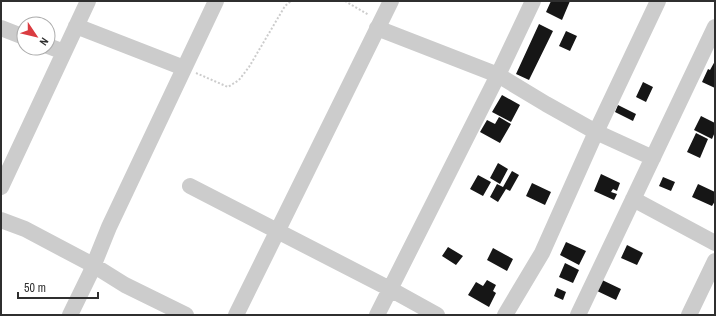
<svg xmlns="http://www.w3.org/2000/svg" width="716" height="316" font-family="'Archivo Narrow',sans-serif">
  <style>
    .building { fill: #161616 }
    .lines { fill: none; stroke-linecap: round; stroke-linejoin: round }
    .path { stroke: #ccc; stroke-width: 2; stroke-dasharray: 2 2; stroke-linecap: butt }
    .minor { stroke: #ccc; stroke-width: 16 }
  </style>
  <rect width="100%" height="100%" fill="#fff"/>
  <path class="building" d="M551 1H570L562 20 546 12Z
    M539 24 553 31 529 80 516 74Z
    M566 31 577 36 570 51 559 46Z
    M715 61V88L702 82 708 69 710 70Z
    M643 82 653 87 646 102 636 97Z
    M502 95 520 105 511 122 492 112Z
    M618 105 636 114 633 121 615 112Z
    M701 116 715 123V132L712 139 694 130Z
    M499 117 511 124 500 143 480 132 487 120 495 124Z
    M696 133 708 139 700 158 687 152Z
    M498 163 508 169 500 184 490 178Z
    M512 171 519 175 510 191 506 189 498 202 490 197 497 184 503 187Z
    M601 174 620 183 617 191 613 189 611 192 617 194 614 200 594 191Z
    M478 175 491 182 483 196 470 189Z
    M663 177 675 182 671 191 659 186Z
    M532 183 551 192 545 205 526 196Z
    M698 184 715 192V201L712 206 692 197Z
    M566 242 586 251 579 265 560 255Z
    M627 245 643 253 637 265 621 258Z
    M448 247 463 256 456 265 442 256Z
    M493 248 513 259 507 271 487 260Z
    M565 263 579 270 573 283 559 277Z
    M600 279 621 289 616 300 595 290Z
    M487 280 496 285 493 291 496 293 489 307 468 295 476 282 483 286Z
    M557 288 566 292 563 300 554 296Z"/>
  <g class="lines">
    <path class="path" d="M345 1 369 15
      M196 73 228 87 239 80 249 67 285 6 291 1"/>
    <path class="minor" d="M76 26 184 68
      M1 28 24 37
      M377 28 498 75 546 104 596 132 542 253 505 315
      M48 46 64 52
      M653 158 596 132 658 1
      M190 186 390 289 437 315
      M1 187 88 1
      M633 199 715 243
      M1 220 25 229 93 265 125 285 186 315
      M70 315 90 274 109 227 216 1
      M236 315 391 1
      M377 315 498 75 533 1
      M578 315 715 27
      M689 315 715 261"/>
  </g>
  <rect width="716" height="316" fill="none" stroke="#2f2f2f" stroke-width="4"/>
  <g transform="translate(36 36) rotate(125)"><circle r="19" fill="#ffffff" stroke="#acacac"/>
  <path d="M0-3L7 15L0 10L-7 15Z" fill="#da3c41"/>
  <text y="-6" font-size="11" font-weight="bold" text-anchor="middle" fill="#2f2f2f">N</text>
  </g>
  <path d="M18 292v6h80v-6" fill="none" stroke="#2f2f2f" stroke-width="2"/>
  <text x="24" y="292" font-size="12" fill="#2f2f2f" stroke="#ffffff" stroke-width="3" paint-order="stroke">50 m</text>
</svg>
